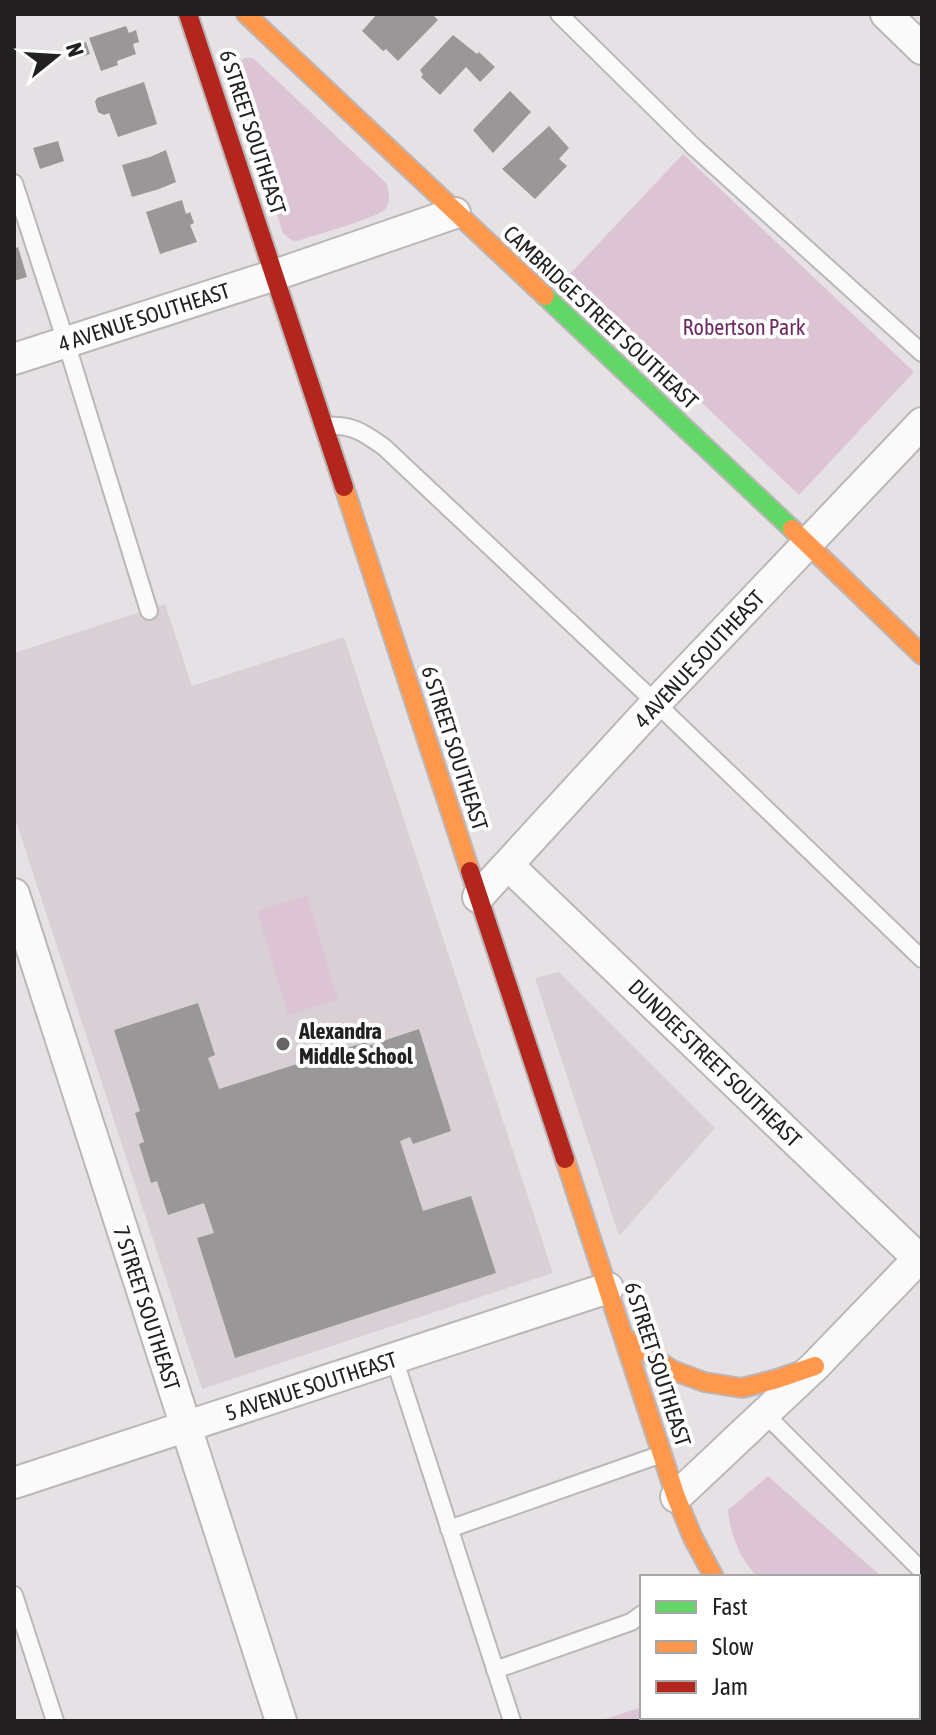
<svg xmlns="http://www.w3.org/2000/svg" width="936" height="1735" font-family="'Asap Condensed',sans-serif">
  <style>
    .built { fill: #d9d0d6 }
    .green { fill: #dcc4d5 }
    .building { fill: #9a9799 }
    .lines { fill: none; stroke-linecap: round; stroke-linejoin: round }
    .lane-casing { stroke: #bbb7b9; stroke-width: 20 }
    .street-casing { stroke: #bbb7b9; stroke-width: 34 }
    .fast-casing { stroke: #bbb7b9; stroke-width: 22 }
    .slow-casing { stroke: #bbb7b9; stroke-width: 22 }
    .jam-casing { stroke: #bbb7b9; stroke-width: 22 }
    .lane { stroke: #fbfafb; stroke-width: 16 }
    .street { stroke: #fbfafb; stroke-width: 30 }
    .fast { stroke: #63d668; stroke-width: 18 }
    .slow { stroke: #ff974d; stroke-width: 18 }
    .jam { stroke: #b3261e; stroke-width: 18 }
    .poi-dot { fill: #676466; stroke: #fff; stroke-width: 3 }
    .labels { text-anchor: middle; stroke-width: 8; stroke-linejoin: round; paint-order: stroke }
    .street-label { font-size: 22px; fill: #232022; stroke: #fff }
    .park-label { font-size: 22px; fill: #6e2a5e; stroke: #fff }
    .poi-label { font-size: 22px; font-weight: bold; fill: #232022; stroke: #fff; text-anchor: start }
  </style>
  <rect width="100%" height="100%" fill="#e6e1e4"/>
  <path class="built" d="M165 604 192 686 344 637 553 1273 202 1389 14 815V653Z
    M559 972 715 1128 619 1236 535 978Z"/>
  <path class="green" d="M244 58H253L386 183C389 191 391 200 386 208 379 218 314 235 298 241 291 241 288 238 283 233L233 77C233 67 236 63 244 58Z
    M683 154 914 372 799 495 568 276Z
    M307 895 338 1000 288 1015 257 911Z
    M768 1476 882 1577H757C739 1556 731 1538 728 1510Z
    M918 1609 922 1612V1721H879L876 1717H918Z
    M642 1707V1717H780L784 1721H599Z"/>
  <path class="building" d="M377 14H432L438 20 398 61 386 49 383 51 362 31Z
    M126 26 129 33 136 30 139 42 133 44 136 54 117 61 118 65 101 71 89 38Z
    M453 35 477 54 479 52 495 67 480 82 466 67 440 95 421 77 423 75 420 70Z
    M86 42 90 54 77 58 73 46Z
    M144 82 157 124 118 137 109 113 104 115 98 112 95 102 97 98Z
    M510 91 531 112 493 153 473 130Z
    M549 126 569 148 559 159 567 166 535 199 502 169Z
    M58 141 64 161 40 169 33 148Z
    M166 150 176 182 159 189 132 197 122 165 150 157Z
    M182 200 186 214 190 212 194 223 190 225 197 242 160 254 146 212Z
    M18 247 27 277 14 281V249Z
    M198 1003 215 1055 208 1058 219 1089 366 1042 368 1046 419 1029 451 1131 413 1144 410 1137 400 1141 423 1211 471 1196 496 1273 235 1358 197 1238 214 1233 204 1203 168 1215 157 1181 151 1183 139 1144 144 1142 135 1113 140 1111 114 1030Z"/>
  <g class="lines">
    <g class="lane-casing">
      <path id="lane" d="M559 14 694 147 922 353
        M14 183 66 342 149 611
        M327 426C352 424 364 433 384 447L656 703 922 959
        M394 1358 512 1721
        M765 1414 922 1571
        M449 1529 659 1455
        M14 1595 55 1721
        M495 1670 631 1622 642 1614"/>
    </g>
    <g class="street-casing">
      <path id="street" d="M886 14 922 49
        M14 359 275 275 455 213
        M508 865 922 1262
        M14 894 281 1721
        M478 897 656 703 922 423
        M14 1483 608 1288
        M676 1497 815 1366 922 1255"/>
    </g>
    <g class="fast-casing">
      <path id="fast" d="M545 296 792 529"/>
    </g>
    <g class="slow-casing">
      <path id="slow" d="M246 14 545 296
        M344 487 470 871
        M792 529 922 655
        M565 1159 676 1497 693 1538 714 1577
        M625 1338 672 1370 704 1382 742 1388 777 1379 815 1366
        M840 1717 844 1721"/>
    </g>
    <g class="jam-casing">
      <path id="jam" d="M188 14 344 487
        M470 871 565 1159"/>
    </g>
    <use href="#lane" class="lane"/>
    <use href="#street" class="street"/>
    <use href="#fast" class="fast"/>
    <use href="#slow" class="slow"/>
    <use href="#jam" class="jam"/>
  </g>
  <circle class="poi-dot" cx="283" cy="1044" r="8"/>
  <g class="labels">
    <g class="street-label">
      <text transform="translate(253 132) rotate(72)" y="8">6 STREET SOUTHEAST</text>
      <text transform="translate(144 317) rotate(-18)" y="8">4 AVENUE SOUTHEAST</text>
      <text transform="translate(601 317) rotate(43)" y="8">CAMBRIDGE STREET SOUTHEAST</text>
      <text transform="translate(699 659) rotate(-47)" y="8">4 AVENUE SOUTHEAST</text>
      <text transform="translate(455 748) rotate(72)" y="8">6 STREET SOUTHEAST</text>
      <text transform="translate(715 1063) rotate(44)" y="8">DUNDEE STREET SOUTHEAST</text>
      <text transform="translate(147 1308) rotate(72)" y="8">7 STREET SOUTHEAST</text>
      <text transform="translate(658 1364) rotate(72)" y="8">6 STREET SOUTHEAST</text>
      <text transform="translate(311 1386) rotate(-18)" y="8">5 AVENUE SOUTHEAST</text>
    </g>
    <g class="park-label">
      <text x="744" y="335">Robertson Park</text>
    </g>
    <g class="poi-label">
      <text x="299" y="1039">Alexandra<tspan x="299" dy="25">Middle School</tspan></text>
    </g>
  </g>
  <rect width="936" height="1735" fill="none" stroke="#232022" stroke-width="32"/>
  <rect x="640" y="1575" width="280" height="144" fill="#ffffff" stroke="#a7a6a7" stroke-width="2"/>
  <rect x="656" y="1601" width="40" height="12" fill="#63d668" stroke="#a7a6a7" stroke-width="2"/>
  <text x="712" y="1615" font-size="24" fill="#232022">Fast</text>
  <rect x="656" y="1641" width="40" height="12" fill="#ff974d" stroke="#a7a6a7" stroke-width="2"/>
  <text x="712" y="1655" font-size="24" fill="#232022">Slow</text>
  <rect x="656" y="1681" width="40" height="12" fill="#b3261e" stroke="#a7a6a7" stroke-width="2"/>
  <text x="712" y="1695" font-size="24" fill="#232022">Jam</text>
  <g transform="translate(56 56) rotate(72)" stroke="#ffffff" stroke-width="6" paint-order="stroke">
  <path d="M0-6L14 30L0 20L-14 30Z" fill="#232022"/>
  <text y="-12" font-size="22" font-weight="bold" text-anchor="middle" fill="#232022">N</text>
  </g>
</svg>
